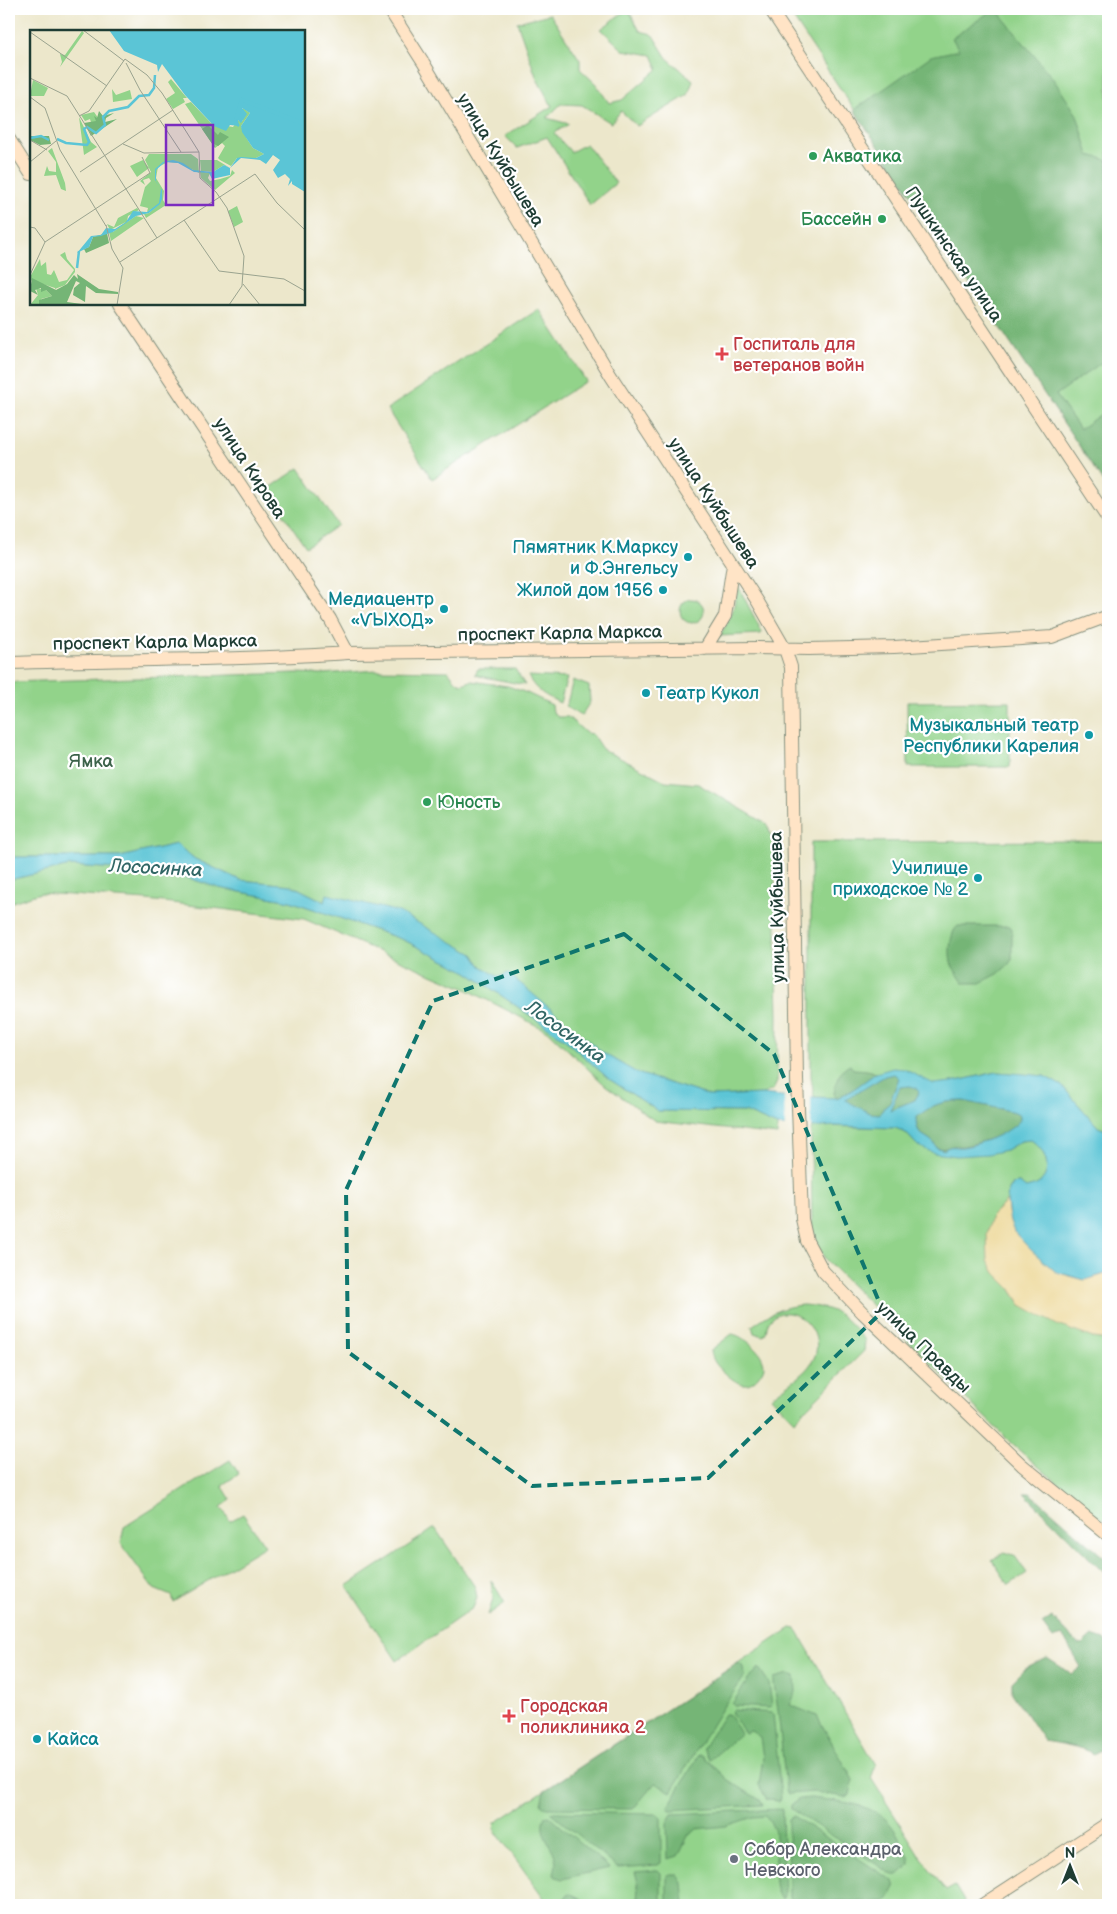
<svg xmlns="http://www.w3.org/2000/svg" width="1117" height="1914" font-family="'Balsamiq Sans',sans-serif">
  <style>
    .green { fill: #92d38a; stroke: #58885f }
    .forest { fill: #75b576; stroke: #4a7955 }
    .sand { fill: #eeda9e; stroke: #868c69 }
    .water { fill: #5bc5d6; stroke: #3d8185; fill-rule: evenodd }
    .pier { fill: #ece7cb }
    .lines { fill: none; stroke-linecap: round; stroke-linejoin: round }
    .secondary-casing { stroke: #869280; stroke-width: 14 }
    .secondary { stroke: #ffe4c6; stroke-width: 12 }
    .marked { fill: none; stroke: #0f766e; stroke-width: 4; stroke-dasharray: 10 6; stroke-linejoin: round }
    .leisure-dot { fill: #2e9e5b; stroke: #fff; stroke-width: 2 }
    .health-dot { fill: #e0444e; stroke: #fff; stroke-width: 2 }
    .culture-dot { fill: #0f9aa8; stroke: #fff; stroke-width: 2 }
    .worship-dot { fill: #6b7280; stroke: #fff; stroke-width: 2 }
    .labels { text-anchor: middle; stroke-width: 4.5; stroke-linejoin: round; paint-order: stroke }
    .leisure-label { font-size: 18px; fill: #27864d; stroke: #fff; text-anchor: start }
    .street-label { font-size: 18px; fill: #1f3d34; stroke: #fff }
    .health-label { font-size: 18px; fill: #be3a42; stroke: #fff; text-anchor: start }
    .culture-label { font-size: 18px; fill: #0d838f; stroke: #fff; text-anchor: end }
    .park-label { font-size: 18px; fill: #3c624a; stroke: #fff }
    .worship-label { font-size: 18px; fill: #5b616d; stroke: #fff; text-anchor: start }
    .water-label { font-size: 19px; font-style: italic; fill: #316665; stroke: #fff }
    .inset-river { fill: none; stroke: #5bc5d6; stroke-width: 2.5 }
    .inset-road { fill: none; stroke: #9aa38f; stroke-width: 1 }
    .view { fill: #7b2cbf; fill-opacity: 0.15; stroke: #7b2cbf; stroke-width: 2.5 }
    .inset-edge { fill: none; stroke: #1f3d34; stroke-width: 2.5 }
  </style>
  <rect width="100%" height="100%" fill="#fff"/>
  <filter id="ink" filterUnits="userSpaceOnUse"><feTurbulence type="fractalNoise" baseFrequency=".02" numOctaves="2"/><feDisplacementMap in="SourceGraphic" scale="10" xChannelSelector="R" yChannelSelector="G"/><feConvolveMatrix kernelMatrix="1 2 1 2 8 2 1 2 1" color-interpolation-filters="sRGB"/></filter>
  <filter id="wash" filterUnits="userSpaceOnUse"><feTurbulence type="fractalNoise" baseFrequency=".0096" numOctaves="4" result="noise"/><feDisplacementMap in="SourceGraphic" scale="20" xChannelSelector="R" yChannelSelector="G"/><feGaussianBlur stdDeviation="1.12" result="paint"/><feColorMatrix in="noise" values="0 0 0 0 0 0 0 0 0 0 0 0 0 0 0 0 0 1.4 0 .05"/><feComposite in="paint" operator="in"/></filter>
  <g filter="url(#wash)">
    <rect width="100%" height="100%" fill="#ece7cb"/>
    <path class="green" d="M628 9 640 31 652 34 667 58 693 80 688 95 637 126 621 111 611 123 582 105 561 104 547 118 569 124 554 133 571 152 586 144 616 183 590 205 547 137 517 148 505 136 552 106 537 79 517 22 550 14 580 60V69L596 84 609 103 622 100 658 69 652 55 623 50 601 29Z
      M787 9H1108V489Z
      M539 309 586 381 432 479 387 409Z
      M299 468 338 525 306 547 267 490Z
      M737 584 762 632 761 634 719 636C732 617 735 608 737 584Z
      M680 611a12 12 0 1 1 24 0a12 12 0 1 1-24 0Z
      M478 669H515L525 685 479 676 475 674Z
      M377 670 448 671 457 682 462 684 471 681 508 686 527 693 552 705 553 712 558 717H568L586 733 592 734 602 749 665 781 698 784 767 824 774 843 778 1017 777 1082 773 1090 763 1094 710 1096 637 1073 603 1053 481 966 473 954 327 895 325 902 291 885 240 880 195 859 176 844 120 857H9V682L296 673 322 674Z
      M528 676 567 678 560 703C546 696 535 691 528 676Z
      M573 680 589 686 590 702 581 716 566 707Z
      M1010 701V767H908L907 702Z
      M1108 841V1131L1098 1127 1062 1086 1044 1076 997 1072 952 1082 837 1098 814 1097 811 1076V842Z
      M70 866 170 872 219 888 290 901 404 940 467 972 563 1038 609 1079 658 1111 745 1112 777 1126V1135L655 1121 605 1085 549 1032 466 989 304 919 147 900 40 893 9 903V880Z
      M819 1126 896 1128 906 1133 918 1146 1006 1150 1021 1141 1031 1140C1045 1149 1055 1171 1038 1184 1035 1186 1029 1187 1026 1188L1019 1183 1012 1184 1008 1190 1007 1201 992 1215 995 1273 1010 1288 1021 1305 1093 1338 1108 1340V1523L1093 1513 1013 1445 826 1260 815 1243 812 1227 811 1128Z
      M803 1305C838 1308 843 1315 865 1340L864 1351 794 1421 771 1397C783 1387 804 1376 812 1362 831 1330 788 1298 770 1320 766 1324 768 1329 765 1334L763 1336 754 1333 752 1326C768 1314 783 1306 803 1305Z
      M732 1334C744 1336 764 1352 764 1366 763 1371 760 1374 758 1377 747 1390 736 1383 725 1373 717 1366 712 1361 711 1350Z
      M230 1460 239 1474 222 1485 231 1500 221 1507 230 1521 243 1514 265 1546 173 1602 171 1596 154 1589 123 1547 121 1543 124 1527Z
      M435 1528 475 1587 477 1598 473 1608 397 1661 347 1586Z
      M1004 1553 1014 1555 1027 1573 1009 1585 992 1560Z
      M491 1580 505 1603 488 1615 493 1599Z
      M791 1628 796 1629 876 1765 871 1778 920 1856 946 1891 955 1886 964 1901 963 1905H549L494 1829 495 1823Z"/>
    <path class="forest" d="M994 9H996L1054 80 1077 115 1089 155 1108 160V358L1056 395 1080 429 1108 409V489L854 110 931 56 959 50 952 38Z
      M958 926H1010L1012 929V959L1009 964 998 974 980 983H963C960 977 955 971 952 965 948 956 950 931 958 926Z
      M850 1065 853 1069 867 1070 876 1073 851 1091 837 1098 834 1094C835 1083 839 1070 850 1065Z
      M894 1074 899 1078 890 1102 879 1114 870 1113 844 1100 885 1076Z
      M910 1086 917 1087 919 1093 915 1100 889 1110 900 1087Z
      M964 1101 1015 1112 1020 1115V1120C1010 1134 980 1143 964 1146 960 1147 956 1145 952 1146 946 1148 944 1149 937 1148 929 1133 917 1140 916 1118 932 1104 942 1101 964 1101Z
      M1024 1493H1030L1034 1496 1108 1561V1577Z
      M1052 1617 1078 1644 1082 1645 1092 1636 1104 1640 1108 1645V1746L1093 1754C1083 1747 1057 1743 1044 1741L1012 1693V1682L1025 1669 1047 1658 1072 1674 1081 1667 1062 1635 1053 1639 1042 1624Z
      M738 1663 744 1667 745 1676 723 1707 671 1792 655 1783 633 1809 546 1808 541 1804 544 1791Z
      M759 1668 769 1683 772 1705 769 1708 734 1706 732 1704 748 1680Z
      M789 1674 795 1676 796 1692 790 1705 817 1716 853 1780 850 1795 845 1797 814 1792 789 1794 786 1790 778 1710 774 1684V1678Z
      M733 1710 773 1713 781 1798 779 1801 767 1800 759 1785 763 1758 760 1737 751 1731 745 1733 731 1713Z
      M725 1714H728L741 1733 710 1760 703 1748Z
      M699 1755H702L728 1780 760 1800 763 1805 670 1810 668 1807Z
      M811 1798C837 1801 874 1803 891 1825 899 1835 904 1848 910 1859V1864L898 1875H893L791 1809V1805L799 1799Z
      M782 1809 784 1896 782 1899C768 1888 779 1854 776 1837 775 1829 770 1822 765 1816L753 1817 726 1826 696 1829 689 1834 678 1856 668 1859 667 1823 672 1814Z
      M553 1812 658 1814 661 1818V1863L658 1865 618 1868 551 1813Z
      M549 1816 609 1868 562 1879 556 1877 554 1873C563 1848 537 1843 544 1817Z
      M793 1816 893 1881 895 1887 889 1899 883 1902 791 1900 789 1897 788 1819Z
      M658 1870 661 1873V1905H637L638 1882 635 1872Z
      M667 1875H678L683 1883 685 1905H667Z
      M569 1893 582 1899 585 1905H559Z"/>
    <path class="sand" d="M1007 1201 1009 1218 1056 1272 1085 1280 1108 1273V1340L1093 1338 1057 1325 1021 1305 1010 1288 995 1273 988 1261 987 1234 992 1215Z"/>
    <path class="water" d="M176 844 195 859 240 880 291 885 325 902 327 894 399 912 473 954 481 966 499 977 508 973 603 1053 637 1073 710 1096 763 1094 781 1096 837 1098 851 1091 876 1073 893 1068 904 1069 934 1084 952 1082 997 1072 1024 1074 1044 1076 1062 1086 1098 1127 1108 1131V1273L1085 1280 1056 1272 1031 1250 1014 1232 1009 1218 1007 1201 1008 1190 1013 1184 1019 1183 1026 1188C1029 1187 1035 1186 1038 1184 1055 1171 1045 1149 1031 1140L1021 1141 1006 1150 988 1154 957 1156 934 1153 918 1146 906 1133 896 1128 835 1126 811 1128 777 1126 745 1112 658 1111 609 1079 563 1038 467 972 404 940 290 901 219 888 170 872 70 866 9 880V857H120ZM894 1074 899 1078 890 1102 879 1114 870 1113 845 1100 885 1076ZM910 1086 917 1088 919 1093 915 1100 890 1110 900 1087ZM964 1101 1015 1112 1020 1115V1120C1012 1132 978 1145 963 1147 955 1148 951 1144 944 1150L937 1148C929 1133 916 1140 916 1118 932 1104 942 1101 964 1101Z"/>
    <path class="pier" d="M784 1094H811V1130L785 1129Z"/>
  </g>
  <g filter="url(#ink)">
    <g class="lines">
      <g class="secondary-casing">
        <path id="secondary" d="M389 9 423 62 611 376 758 602 785 649 791 667 797 1079 802 1219 807 1241 823 1271 863 1313 1022 1465 1108 1535
          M770 9 1108 519
          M9 139 31 174
          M120 304 330 619 348 653
          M705 649 725 616 733 564
          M9 663C122 659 235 661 348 653L757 648 809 649 894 647 1052 637 1108 616
          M982 1905 1108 1823"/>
      </g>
      <use href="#secondary" class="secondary"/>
    </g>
  </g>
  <path class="marked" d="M624 934 774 1054 883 1311 708 1478 532 1486 348 1352 346 1190 433 1001Z"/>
  <g class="leisure-dot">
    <circle cx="813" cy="156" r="5"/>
    <circle cx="882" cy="219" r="5"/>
    <circle cx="427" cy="802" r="5"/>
  </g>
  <g class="health-dot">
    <path d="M719.5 346.5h5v5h5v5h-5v5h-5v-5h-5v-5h5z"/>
    <path d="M506.5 1708.5h5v5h5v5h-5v5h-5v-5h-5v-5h5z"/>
  </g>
  <g class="culture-dot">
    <circle cx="688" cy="557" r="5"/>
    <circle cx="663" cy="590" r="5"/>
    <circle cx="444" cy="609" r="5"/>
    <circle cx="646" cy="693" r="5"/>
    <circle cx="1089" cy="735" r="5"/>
    <circle cx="978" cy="878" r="5"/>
    <circle cx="37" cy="1739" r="5"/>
  </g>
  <circle class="worship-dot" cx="734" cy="1859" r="5"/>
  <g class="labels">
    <g class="leisure-label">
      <text x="823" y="162">Акватика</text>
      <text x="872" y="225" text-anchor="end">Бассейн</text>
      <text x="437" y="808">Юность</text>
    </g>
    <g class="street-label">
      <text transform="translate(501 160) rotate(59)" y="6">улица Куйбышева</text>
      <text transform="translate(954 254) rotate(56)" y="6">Пушкинская улица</text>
      <text transform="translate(250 468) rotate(57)" y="6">улица Кирова</text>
      <text transform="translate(714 503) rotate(57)" y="6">улица Куйбышева</text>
      <text transform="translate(560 633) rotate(-1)" y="6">проспект Карла Маркса</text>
      <text transform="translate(155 642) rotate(-1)" y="6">проспект Карла Маркса</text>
      <text transform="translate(777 907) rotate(-91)" y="6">улица Куйбышева</text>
      <text transform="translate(924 1347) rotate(44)" y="6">улица Правды</text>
    </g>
    <g class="health-label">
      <text x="733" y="350">Госпиталь для<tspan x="733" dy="21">ветеранов войн</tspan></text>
      <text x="520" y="1712">Городская<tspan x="520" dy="21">поликлиника 2</tspan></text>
    </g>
    <g class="culture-label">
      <text x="678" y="553">Пямятник К.Марксу<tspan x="678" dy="21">и Ф.Энгельсу</tspan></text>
      <text x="653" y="596">Жилой дом 1956</text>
      <text x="434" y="605">Медиацентр<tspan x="434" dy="21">«ѴЫХОД»</tspan></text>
      <text x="656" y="699" text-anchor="start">Театр Кукол</text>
      <text x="1079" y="731">Музыкальный театр<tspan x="1079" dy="21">Республики Карелия</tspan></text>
      <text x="968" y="874">Училище<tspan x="968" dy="21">приходское № 2</tspan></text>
      <text x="47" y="1745" text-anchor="start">Кайса</text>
    </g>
    <g class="park-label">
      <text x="91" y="767">Ямка</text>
    </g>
    <g class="worship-label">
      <text x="744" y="1855">Собор Александра<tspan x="744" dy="21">Невского</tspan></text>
    </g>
    <g class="water-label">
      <text transform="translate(156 867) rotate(3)" y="7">Лососинка</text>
      <text transform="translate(566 1031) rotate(36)" y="7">Лососинка</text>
    </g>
  </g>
  <g transform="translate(30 30)">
    <rect width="275" height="275" fill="#ece7cb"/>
    <path d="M52 1 54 3 30 37 32 32 30 24 35 25ZM141 49 157 68H153L155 72 143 79 136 69 145 63 138 52ZM3 50 18 58 14 66H0ZM82 59 86 65 100 60 102 69 83 72ZM161 72 181 93 203 97 206 93 208 96V90L211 92 213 90V78L220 83 211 96 217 109 223 118 234 124 226 128H207L201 136 190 130 188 128 195 116 192 113 185 118 155 74ZM64 82 71 92 69 97 63 99 60 89 55 91 51 85ZM49 87 61 112 67 117 54 125ZM22 118 35 153 36 161 31 159 26 145 14 146 17 136 19 141 26 142V132L18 121ZM119 124H161L168 129 169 143 149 133 138 132 128 137 126 148 134 161 133 170 136 175 116 188 114 184 119 183 129 174 117 182 118 178 110 176 115 157 121 151 119 148 113 150 115 155 110 151 121 142 115 130ZM113 130 119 138 107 147 100 136ZM170 130H187L200 138 194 135 183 142 171 141ZM202 140 205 143 185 160 171 148 170 142H174L180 143 178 148 180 151 190 149 200 146ZM207 176 213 192 204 197 198 181ZM107 178 109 180 98 186 97 192 106 186 114 188 81 211 79 202H83L96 192 80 200 77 194 84 197 88 188ZM35 222 37 229 45 239V242L35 255 25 259 29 266 25 269V258L0 250V247L10 229 11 236 16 232 17 244 21 245 24 240 29 252 37 250 44 240 30 225ZM6 258 16 260 22 266 11 269 9 275H0L8 265Z" fill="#92d38a"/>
    <path d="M69 81 73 86 84 83 76 88 75 92 87 89 61 106 54 93 66 91 64 86 67 88ZM178 95 188 105 190 102 199 107 188 116 184 114 185 118 172 99ZM0 106H19L21 114 10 115 0 110ZM77 203 79 213 56 223 54 219 59 217 63 207ZM47 244 69 259 88 262V264L66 263 56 256 55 272 43 265 44 258 50 253 46 251 37 272 59 275H9V270L22 266 16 260 11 262V258L5 260 8 265 0 261 2 248 26 260 37 254 44 245 48 249Z" fill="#75b576"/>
    <path d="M79 0H275V162L262 154V151L258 156 260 149 255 144 248 148 243 140 250 130 243 125 236 134 230 130 211 128 200 138V145L182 149 179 143 164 142 148 133 135 132 126 140V152L132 160V169L130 174 119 183 106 186 83 202 71 206 63 207 59 217 47 223 61 206 71 205 76 198 85 199 96 192 103 181 117 182 129 173 131 159 125 150V139L133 132 143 130 153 133 163 140 183 142 194 135 200 138 207 128 211 127 226 128 234 124 223 118 212 102 211 96 220 83 212 78 217 84 211 93 208 90 209 96 200 95 196 101 184 96 155 65 132 34 128 42 127 35 94 21Z" fill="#5bc5d6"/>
    <path class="inset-river" d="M207 89 213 71 275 95M209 96 205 92 211 69 275 93M0 108 11 106 19 110M27 109 36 113 57 115 59 112 54 99 57 97 66 103 75 95 73 87 79 81 98 77 109 66 119 65 124 58 125 45M47 238 49 221"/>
    <path class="inset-road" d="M53 0 94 31M0 2 77 56M95 29 117 45 132 63 169 122 170 148 186 162 197 178 214 226 212 256 199 275M96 33 110 60 151 122M0 48 37 66 127 208M0 67 15 78 30 120 76 196M49 86 59 81 95 29M0 110 17 120M93 114 114 123 169 122M0 132 26 111M50 142 143 80M154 190 189 241 254 249 275 261M76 195 82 219 93 238 87 275M0 197 5 198 15 212M90 232 225 144 247 173 275 200M0 245 15 212 120 143 112 127M213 254 230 275"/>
    <path class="view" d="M136 95H183V175H136Z"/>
    <rect width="275" height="275" class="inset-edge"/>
  </g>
  <rect width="1117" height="1914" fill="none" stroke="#fff" stroke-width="30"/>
  <g transform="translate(1070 1866)" stroke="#ffffff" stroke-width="4" paint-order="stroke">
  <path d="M0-4L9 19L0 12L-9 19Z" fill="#1f3d34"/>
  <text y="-8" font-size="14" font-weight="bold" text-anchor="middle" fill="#1f3d34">N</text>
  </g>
</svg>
